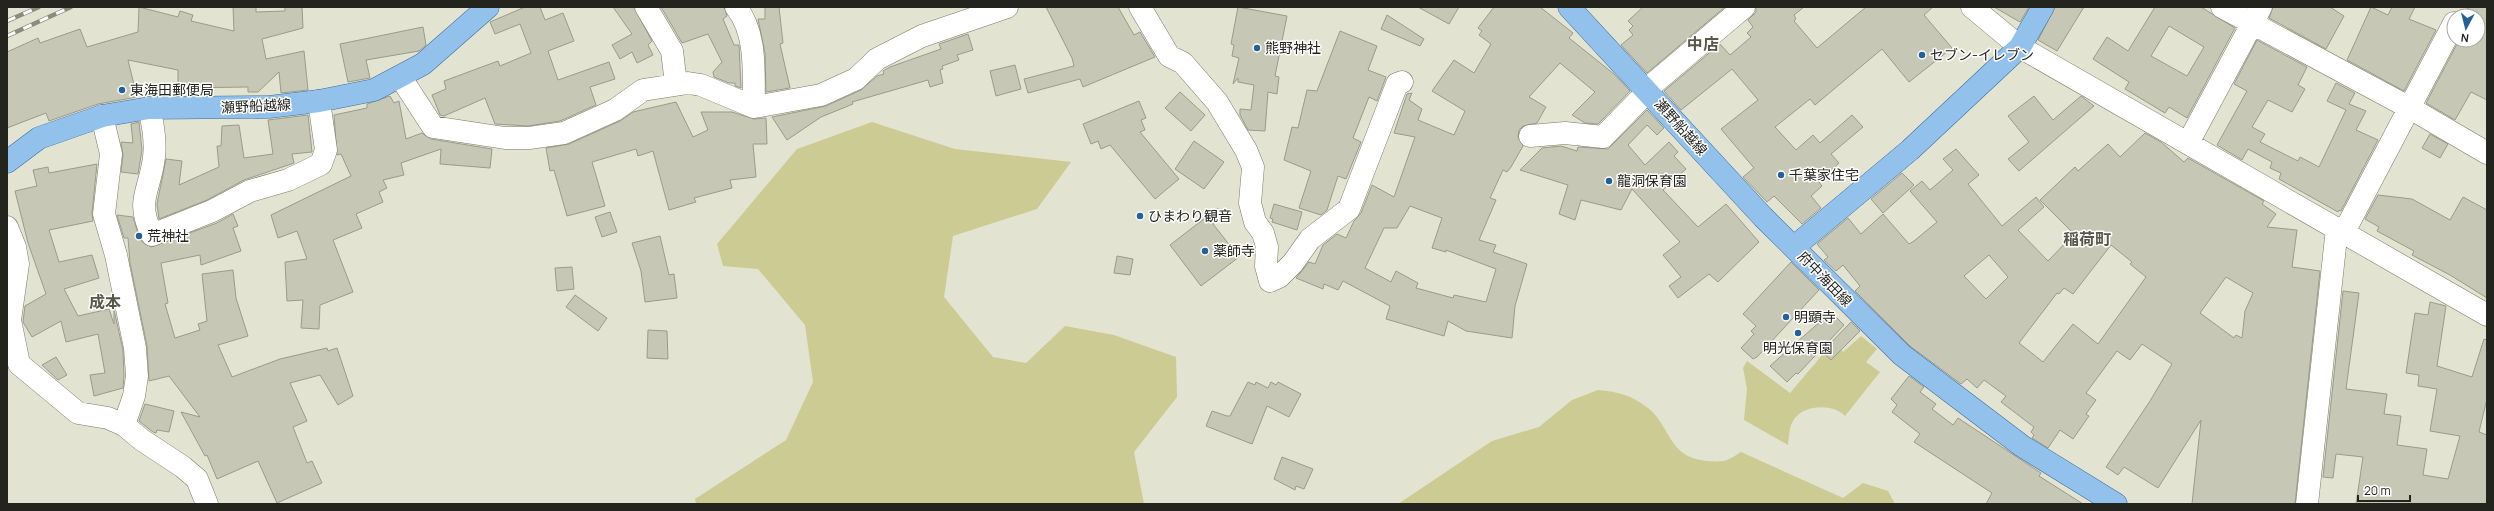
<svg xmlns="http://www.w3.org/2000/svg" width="2494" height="511" font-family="Manrope,'Noto Sans JP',sans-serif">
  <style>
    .green { fill: #cccb93 }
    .building { fill: #c7c7b6; stroke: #9b9b8a; fill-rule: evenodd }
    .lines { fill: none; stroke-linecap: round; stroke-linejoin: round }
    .minor-casing { stroke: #7a7a69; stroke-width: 23 }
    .major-casing { stroke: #3c6f9c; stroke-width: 23 }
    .minor { stroke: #fff; stroke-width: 22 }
    .major { stroke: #92c1ec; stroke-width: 22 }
    .rail-casing { stroke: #8b8b7f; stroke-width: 4.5 }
    .rail { stroke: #fff; stroke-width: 3; stroke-dasharray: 9; stroke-linecap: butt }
    .poi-dot { fill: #246198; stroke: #fff; stroke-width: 1.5 }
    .labels { text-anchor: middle; stroke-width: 3; stroke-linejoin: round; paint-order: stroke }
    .poi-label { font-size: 14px; fill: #24241e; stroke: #fff; text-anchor: start }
    .street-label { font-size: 14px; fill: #24241e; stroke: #fff }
    .quarter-label { font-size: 16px; font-weight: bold; fill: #575748; stroke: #fff }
  </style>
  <rect width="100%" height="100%" fill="#e3e3d1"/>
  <path class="green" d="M872 122 955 149 1071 162 1037 209 953 236 944 297 993 357 1026 363 1065 326 1114 335 1176 357 1177 397 1134 452 1144 504H696L695 499 786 440 813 382 805 325 758 269 723 266 717 244 797 149Z
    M1861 336 1877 349 1866 362 1880 372 1845 416C1834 403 1802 404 1793 421 1789 427 1789 438 1788 445L1744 420 1747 389 1743 368 1747 361 1790 393 1834 341 1843 352Z
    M1598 390C1619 392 1631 395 1648 408 1671 426 1668 458 1707 461 1724 462 1726 462 1741 452L1843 498 1863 483 1888 491 1895 504H1398L1492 441 1539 427 1572 400Z"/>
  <path class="building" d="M139 7 178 17 180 11 193 15 191 21 234 31 233 7H256V12L285 11V7H302L303 28 262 39 266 59 304 51 308 90 281 93 279 72 258 92H248V87L178 88V70L128 60 137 97 98 104 49 121 46 113 7 128V52L38 38 40 43 80 29 87 47 138 32Z
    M525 7H540L545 20 563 13 574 41 548 51 558 80 609 62 615 79 590 87 596 105 560 121 528 126 495 124 485 98 444 116 440 115 432 95 446 89 444 81 498 61 500 66 531 53 520 24 495 34 490 22Z
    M613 7H634L652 41 648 45 653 55 637 63 632 52 620 59 612 45 632 34Z
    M661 7H724L727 16 723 19 734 45H739L741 88 735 86V83H729L714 77 713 72 722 62 708 34 682 43Z
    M765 7H779L783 43 780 44 790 88 766 92 765 53 758 19H765Z
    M1046 7H1118L1134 35 1140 32 1155 57 1083 87 1080 79 1028 93 1024 79 1074 66 1072 58Z
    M1238 7 1287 16 1275 76 1279 77 1277 94 1268 92 1265 131 1248 130 1240 115V109L1251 110 1254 85 1238 82V78L1233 84 1239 58 1232 56 1234 45 1231 44Z
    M1418 7H1459L1449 24Z
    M1494 7H1540L1573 33 1569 38 1614 74 1630 91 1598 124 1585 123 1572 115 1595 92 1560 63 1529 97 1546 107 1537 123 1523 126 1519 130 1518 137 1523 146 1511 167 1507 172 1503 170 1490 198 1496 200 1479 240 1496 245 1493 252 1527 264 1515 306 1512 338 1466 331 1448 321 1444 336 1386 319 1390 306 1343 281 1338 290 1324 284 1323 289 1296 278 1309 262 1315 264 1323 245 1337 234 1346 238 1354 221 1361 213 1372 185 1394 197 1415 137 1394 133 1407 94 1412 93 1409 100 1422 109 1418 120 1454 135 1465 111 1432 91 1454 60 1474 73 1491 44 1479 35 1482 31 1478 28ZM1410 206 1442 218 1432 248 1446 252V250L1496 269 1486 302 1454 295 1453 298 1416 288 1418 283 1396 271 1391 282 1365 268 1384 228H1397Z
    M1643 7H1725L1647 73 1621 45 1633 35 1629 30 1633 26 1628 21Z
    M1756 7H1804L1794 15 1796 19 1794 21 1817 48 1866 7H1933L1924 15 1952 48 1909 82 1882 49 1815 105 1810 99 1775 127 1796 150 1813 135 1820 143 1852 115 1863 127 1831 154 1839 163 1818 181 1822 186 1811 196 1821 208 1802 224 1774 196 1767 202 1743 177 1754 168 1721 129 1758 100 1732 69 1681 110 1664 91 1720 44 1730 55 1751 37 1747 33 1753 27 1748 20 1756 12Z
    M1994 7H2029L2020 22Z
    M2055 7H2084L2057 51 2038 40Z
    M2155 7H2201L2235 28 2187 118 2169 107 2165 113 2125 89 2129 82 2093 59 2107 37 2128 51ZM2169 26 2204 47 2187 76 2151 56Z
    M2273 7H2330L2344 16 2326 49 2269 18Z
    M2371 7 2388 15 2392 7H2415L2409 19 2436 30 2404 91 2347 60Z
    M2468 7H2487V100L2471 92 2455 120 2426 103 2459 40H2478V16H2464Z
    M1387 15 1424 39 1420 46 1381 29Z
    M423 27 426 45 419 51 366 60 370 78 348 82 340 44Z
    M1340 31 1377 46 1368 70 1386 77 1377 101 1369 97 1353 138 1361 142 1346 179 1338 176 1327 210 1321 215 1299 208 1311 171 1284 160 1292 127 1298 128 1307 90 1317 91Z
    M968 34 973 50 957 55 959 60 942 66 943 69 940 70 943 83 930 87 928 80 852 102 853 104 821 117 787 140 772 117 826 106 861 90 877 76 884 74 883 71 890 67 941 49 939 44Z
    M2257 40 2307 67 2298 85 2305 89 2292 112 2268 100 2252 127 2265 134 2260 142 2298 161 2300 157 2319 167 2346 110 2327 101 2336 83 2355 93 2349 104 2366 111 2356 130 2378 140 2341 211 2339 210 2338 212 2279 179 2281 173 2270 168 2272 162 2248 149 2242 160 2217 145 2247 91 2234 84Z
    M1015 65 1021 89 996 96 990 71Z
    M1180 92 1205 115 1191 131 1165 108Z
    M390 96 394 103 399 101 406 139 422 133 431 139 492 149 490 168 440 164 441 149 401 163 404 175 383 180 387 188 379 192 383 202 356 214 362 228 333 240 353 292 320 305 319 329 301 328 303 300 287 301 285 262 307 259 297 231 278 238 271 215 351 176 341 154 337 155 334 115 367 108V104Z
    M2034 96 2053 120 2081 96 2094 106 2019 171 2008 159 2029 142 2008 116Z
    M1139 101 1146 118 1141 120 1145 130 1140 132 1179 179 1155 199 1110 145 1101 149 1098 141 1091 144 1083 124Z
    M676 102 693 137 708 130 701 112H732L754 119 766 118 767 144H753L756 177 730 180 732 188 694 198 696 202 669 210 653 151 638 156 636 149 592 162 605 206 567 216 554 170 550 171 546 148 569 144 620 121 633 112Z
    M1647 110 1664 128 1657 135 1647 125 1628 145 1645 165 1669 142 1678 152 1674 156 1686 169 1663 190 1698 227 1726 204 1759 242 1718 282 1709 274 1678 298 1669 286 1681 277 1663 255 1680 242 1632 189 1621 210 1581 200 1575 220 1559 214 1568 185 1520 170 1542 148 1561 146 1577 151 1578 147 1608 149Z
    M308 115 312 152 292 154 294 163 244 180 207 200 159 219 157 204 166 159 182 161 179 185 219 167 217 146H221L222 126 239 125 244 158 273 154 268 120Z
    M139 122 142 150 138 174 121 172 123 155 121 142 133 143 131 124Z
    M2145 133 2161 142 2184 162 2188 158 2264 201 2262 204 2276 214 2267 227 2297 230 2292 267 2320 271 2295 504H2192L2201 420 2158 488 2124 467 2118 475 2106 467 2150 401 2172 364 2142 344 2130 360 2117 351 2086 393 2096 400 2086 414 2089 416 2073 439 2060 430 2048 448 2032 438 2034 435 2031 432 2034 427 2001 402 2006 396 1984 380 1977 388 1967 379 1961 384 1910 346 1855 291 1860 286 1843 265 1836 271 1824 260 1828 257 1817 244 1848 218 1861 234 1883 214 1909 244 1914 241 1937 222 1910 191 1922 181 1930 190 1953 170 1943 159 1956 149 1979 175 1968 184 2002 226 2036 197 2044 207 2018 230 2048 261 2074 234 2040 200 2075 167 2078 171 2108 144 2120 157ZM2111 245 2132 262 2130 264 2146 277 2098 344 2073 324 2043 362 2019 343 2057 293 2059 294 2064 288 2073 294ZM1989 255 2008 277 1986 299 1964 276ZM2226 277 2253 293 2245 311 2242 338 2236 335 2234 338 2200 313Z
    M2430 134 2448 144 2440 158 2422 148Z
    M1194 141 1224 162 1204 189 1175 169Z
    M97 164 92 213 93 221 49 230 59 262 92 255 99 278 64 289 78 316 109 309 114 324V310L123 350 124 376 123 388 94 396 90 375 105 373 98 334 66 342 61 321 32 337 23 322 25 306 46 294 28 243 15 191 37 186 33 170 48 167 49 173Z
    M1902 173 1914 185 1883 213 1871 199Z
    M2378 195 2412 199 2450 220 2463 197 2487 210V298L2450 275 2412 255 2414 251 2377 231 2379 227 2365 219Z
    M1274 204 1302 212 1297 230 1272 222 1273 219 1270 218Z
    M1218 208 1213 224 1239 257 1201 286 1170 245Z
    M610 212 617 232 602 237 595 217Z
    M233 214 238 226 233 228 241 251 201 265 200 255 161 263 168 303 165 304 175 338 200 330 198 324 207 321 202 274 233 270 236 298 248 336 218 345 232 377 280 359 327 348 328 351 337 348 353 396 338 405 320 375 290 383 307 421 293 427 307 463 312 461 322 483 277 503 258 461 217 479 207 455 205 456 181 412 200 417 169 376 149 381 147 346 130 263 128 238H124L117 215 133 217 140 240 151 247 217 223Z
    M660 236 669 275 674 274 677 298 645 302 641 271 632 243Z
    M1117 256 1133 259 1130 275 1114 273Z
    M1791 262 1819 290 1757 357 1753 359 1741 348 1754 334 1751 331 1756 326 1743 314Z
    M572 267 574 289 557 291 555 268Z
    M2343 291 2359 293 2346 389 2387 394 2384 414 2401 416 2397 445 2427 449 2423 475 2448 479 2460 436 2430 431 2437 389 2418 386 2419 375 2406 373 2415 313 2428 315 2430 302 2446 306 2437 366 2472 377 2484 339 2487 340V399L2479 432 2487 435V504H2356L2363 457 2336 454 2333 478 2323 477Z
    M575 295 607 318 598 331 566 307Z
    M1831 312 1844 325 1798 374 1796 373 1787 382 1770 366Z
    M1851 322 1860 331 1831 360 1822 352Z
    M648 330 667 331 668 359 647 358Z
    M56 357 67 375 58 380 42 365Z
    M1909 376 1924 387 1920 392 1936 404 1932 409 1953 425 1958 418 2041 473 2039 476 2083 504H1986L1992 493 1914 442 1920 434 1892 412 1897 405 1891 399Z
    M1248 382 1255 385 1256 382 1268 388 1271 382 1276 385 1278 382 1301 394 1289 417 1267 406 1252 444 1206 426 1212 411 1227 416H1230Z
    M145 404 174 411 169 432 157 430 156 433 153 432 139 421Z
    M1282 457 1313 469 1304 489 1296 486 1295 490 1274 479Z"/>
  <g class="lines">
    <g class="minor-casing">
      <path id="minor" d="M646 7 672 51 676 84
        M736 7C758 35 753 74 754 107
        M1140 7 1169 56 1183 63 1217 102 1246 150 1253 167 1250 203 1255 222 1263 233 1267 247 1266 266 1270 281 1279 277 1293 263 1310 239 1349 209 1397 84 1402 82
        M1972 7 2020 47 2487 315
        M2222 7 2410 108 2487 153
        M401 78 433 127 505 138H529L564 133 615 110 643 90 688 83 701 85 754 107 821 95 856 79 877 59 922 36 1007 7
        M1647 89 1744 7
        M149 108C153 124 156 141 154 157 150 192 135 199 152 235L212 211 250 191 288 180 321 164 326 150 319 101
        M102 116 111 154 104 214 116 255 135 348 137 376 134 396 124 425
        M1530 136 1565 133 1603 137 1648 91
        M2188 143 2261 7
        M7 227 15 247 18 264 10 320 19 364 78 413 108 418 124 425 142 440 183 467 197 479 207 504
        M2344 232 2454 23
        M2307 504 2337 228"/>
    </g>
    <g class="major-casing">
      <path id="major" d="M1569 7 1763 217 1902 355 2022 446 2116 504
        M7 162 39 138 102 116 149 108 269 107 319 101 374 90 423 64 488 7
        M1794 247 1910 150 2020 47 2043 7"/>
    </g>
    <use href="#minor" class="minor"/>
    <use href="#major" class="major"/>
    <g class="rail-casing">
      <path id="rail" d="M7 21 39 7
        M7 36 71 7"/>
    </g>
    <use href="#rail" class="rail"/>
  </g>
  <g class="poi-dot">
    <circle cx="1257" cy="48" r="4"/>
    <circle cx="1922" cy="55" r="4"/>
    <circle cx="122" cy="90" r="4"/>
    <circle cx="1781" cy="175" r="4"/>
    <circle cx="1609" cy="181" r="4"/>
    <circle cx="1140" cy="216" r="4"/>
    <circle cx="139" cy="236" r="4"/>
    <circle cx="1205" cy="251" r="4"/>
    <circle cx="1786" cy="317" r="4"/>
    <circle cx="1798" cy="333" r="4"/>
  </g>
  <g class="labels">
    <g class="poi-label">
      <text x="1265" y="53">熊野神社</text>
      <text x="1930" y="60">セブン-イレブン</text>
      <text x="130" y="95">東海田郵便局</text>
      <text x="1789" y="180">千葉家住宅</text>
      <text x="1617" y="186">龍洞保育園</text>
      <text x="1148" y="221">ひまわり観音</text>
      <text x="147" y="241">荒神社</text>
      <text x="1213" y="256">薬師寺</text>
      <text x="1794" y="322">明顕寺</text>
      <text x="1798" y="353" text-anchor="middle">明光保育園</text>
    </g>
    <g class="street-label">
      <text transform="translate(256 106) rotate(-3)" y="5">瀬野船越線</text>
      <text transform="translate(1681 127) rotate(48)" y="5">瀬野船越線</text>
      <text transform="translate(1825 279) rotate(46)" y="5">府中海田線</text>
    </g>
    <g class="quarter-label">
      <text x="1703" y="50">中店</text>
      <text x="2087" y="245">稲荷町</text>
      <text x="105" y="308">成本</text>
    </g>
  </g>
  <rect width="2494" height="511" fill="none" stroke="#24241e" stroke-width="16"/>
  <g transform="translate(2466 28) rotate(187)"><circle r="19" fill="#ffffff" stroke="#a7a7a5"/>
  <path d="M0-3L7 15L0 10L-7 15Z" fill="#246198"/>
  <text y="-6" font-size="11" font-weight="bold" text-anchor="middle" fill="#24241e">N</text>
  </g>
  <path d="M2358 495v6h52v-6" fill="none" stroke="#24241e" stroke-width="2"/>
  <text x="2364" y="495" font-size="12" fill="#24241e" stroke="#ffffff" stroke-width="3" paint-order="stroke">20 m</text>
</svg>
